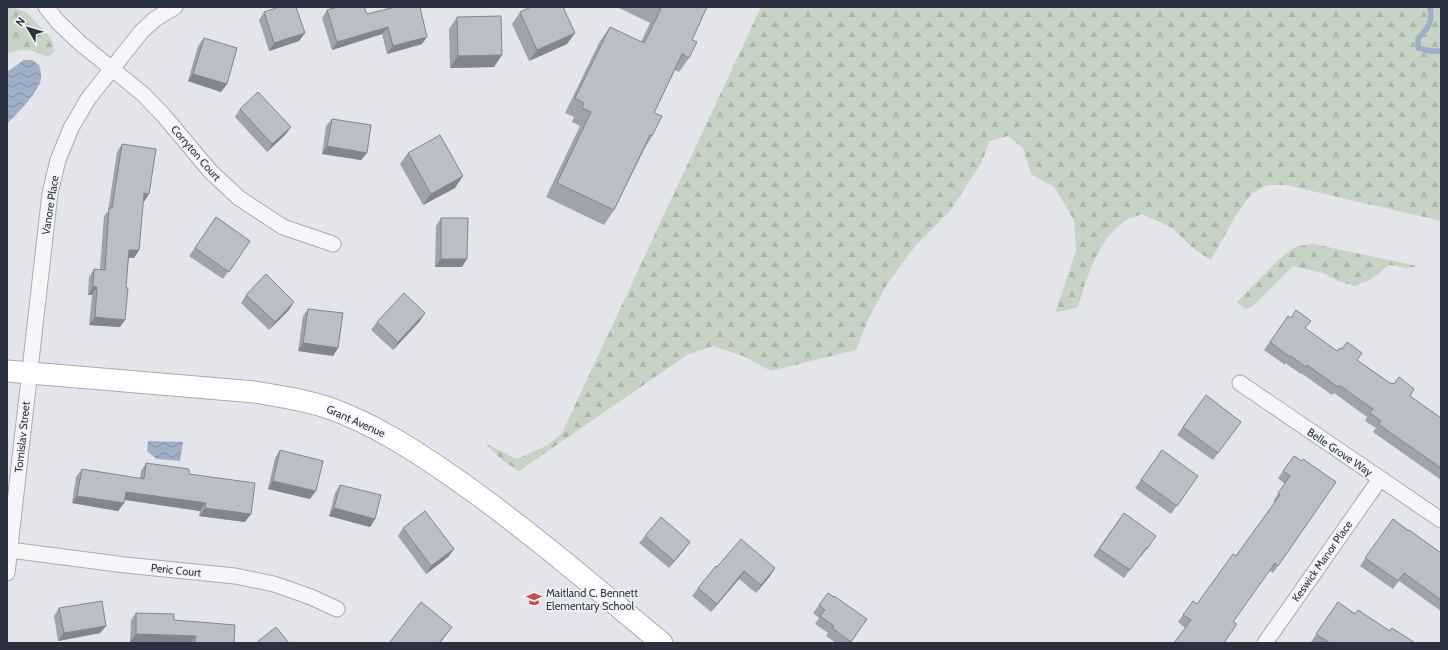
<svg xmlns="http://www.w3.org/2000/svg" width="1448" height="650" font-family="Cabin,sans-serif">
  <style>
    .forest { fill: url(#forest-firs) }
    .water { fill: url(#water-waves) }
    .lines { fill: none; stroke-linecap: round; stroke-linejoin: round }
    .stream { stroke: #a0afc8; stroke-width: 5.5 }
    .street-casing { stroke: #a8abb4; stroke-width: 17 }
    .secondary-casing { stroke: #a8abb4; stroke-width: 23 }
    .street { stroke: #f6f6f9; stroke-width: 15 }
    .secondary { stroke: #fff; stroke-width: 21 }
    .wall { fill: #a0a3ab }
    .shaded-wall { fill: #82858b }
    .building { fill: #babec7; stroke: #82858b }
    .labels { text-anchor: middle; stroke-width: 3; stroke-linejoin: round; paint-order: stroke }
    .street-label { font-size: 11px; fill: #2c3142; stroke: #f3f4f8 }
    .poi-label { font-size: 11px; fill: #2c3142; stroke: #f3f4f8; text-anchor: start }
  </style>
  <defs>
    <pattern id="forest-firs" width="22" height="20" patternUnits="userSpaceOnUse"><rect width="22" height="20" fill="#c7d4c5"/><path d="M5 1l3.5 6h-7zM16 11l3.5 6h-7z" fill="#abb6aa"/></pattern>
    <pattern id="water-waves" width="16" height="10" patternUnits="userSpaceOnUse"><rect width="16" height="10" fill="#a0afc8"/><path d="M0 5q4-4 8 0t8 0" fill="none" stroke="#838fa4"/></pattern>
  </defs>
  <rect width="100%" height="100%" fill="#e3e5ea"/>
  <path class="forest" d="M7 7H12L26 12 51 38 55 51 48 57C31 50 25 47 7 54Z
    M761 7H1441V221L1286 185H1267L1252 193 1235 217 1211 260 1194 249 1172 228 1142 214C1136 217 1127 218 1122 223 1098 241 1086 279 1078 307L1055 313 1076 251 1074 220 1054 187 1031 174 1023 148 1008 136 989 141 982 162 949 212 916 245 887 284 868 320 856 350 771 371 743 356 713 346 687 355 519 471 502 460 486 444 517 459 548 445 562 433Z
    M1314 244 1417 266 1407 268 1389 265 1370 280 1355 286 1340 282 1323 273 1293 266 1253 306 1245 309 1237 302 1279 259 1297 246Z"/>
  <path class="water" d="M24 60H32L39 65C41 71 42 77 40 83 34 97 18 112 8 123L7 127V72Z
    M148 441 183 442 180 461 157 459 147 451Z"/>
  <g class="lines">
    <path class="stream" d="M1430 7C1433 22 1428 28 1418 39V48L1430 51H1441"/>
    <g class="street-casing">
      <path id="street" d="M46 7 58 22 80 43 143 94 164 116 211 172 239 198 283 227 333 244
        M1240 383 1441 520
        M10 550 125 565 235 576 274 584 311 597 337 609
        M7 573 50 193 58 160 71 128 88 99 141 32 155 19 175 7
        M1265 643 1380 479"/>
    </g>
    <g class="secondary-casing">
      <path id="secondary" d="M7 371 255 392C280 396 305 400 329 408 374 424 414 450 453 477 526 528 593 586 662 643"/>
    </g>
    <use href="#street" class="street"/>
    <use href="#secondary" class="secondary"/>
  </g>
  <path class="wall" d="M617 7H707L692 40 689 58 679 72 675 70 654 113 652 136 645 148 614 210 604 225 546 197 580 126 572 122 574 117 565 113 600 41 610 27 641 42 650 23Z
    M327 10 367 14 422 44 387 54 382 34 332 50 322 18Z
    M264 12 305 33 299 41 269 51 259 20Z
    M520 12 567 44 529 61 512 24Z
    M457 17 494 67 450 68 449 29Z
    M204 38 227 84 221 92 188 81 198 46Z
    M240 109 291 127 285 135 267 152 235 117Z
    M332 119 367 153 361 160 322 154 326 126Z
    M122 144 144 202H143L139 250 134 258H129L120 327 89 325 92 295H88L89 277 94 269H100L104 216 108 211 117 152Z
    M408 153 455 188 423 205 400 164Z
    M216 217 250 241 223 279 189 256Z
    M441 218 462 267H435L436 226Z
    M246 295 289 310 269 330 241 303Z
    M308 309 338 348 333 356 298 351 303 316Z
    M1288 316 1337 351 1357 360 1441 418V480L1373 432 1376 428 1365 421 1367 417 1334 393 1332 395 1301 373V374L1285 363V365L1264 350Z
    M420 321 393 350 371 330 377 322Z
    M1206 395 1241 422 1213 460 1177 435Z
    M280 450 310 499 268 489 275 458Z
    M1162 450 1198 476 1171 514 1135 488Z
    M1294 456 1302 461 1336 482 1273 573 1270 571 1185 628 1178 622 1183 615 1197 604 1236 556 1275 502 1273 501 1285 484 1278 478Z
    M146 463 189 474 245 522 199 516 200 511 124 500V503L118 511 72 503 76 477 82 469 140 479 141 471Z
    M340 485 375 519 370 527 329 516 335 493Z
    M1124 513 1156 536 1141 557 1140 556 1124 578 1093 556Z
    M1393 519 1441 553V611L1399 581 1393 589 1360 566Z
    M403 528 454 549 448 557 426 574 398 536Z
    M645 536 690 542 684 550 669 568 639 543Z
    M717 567 775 568 770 576 756 593 739 579 711 612 692 596 698 588Z
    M828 593 867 619 850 643H836L826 636 828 633 815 624 819 618 813 613Z
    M1338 602 1355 614 1415 643H1313L1311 642Z
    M59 608 106 626 100 633 58 641 54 616Z
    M136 613 174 620 234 643H168L130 642 131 620Z"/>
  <path class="shaded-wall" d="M388 27 382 34 332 50 337 42Z
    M305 33 299 41 269 51 274 43Z
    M575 33 567 44 529 61 537 50Z
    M427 37 422 44 387 54 393 46Z
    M502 55 494 67 450 68 458 56Z
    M193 74 227 84 221 92 188 81Z
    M291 127 285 135 267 152 272 144Z
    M327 146 367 153 361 160 322 154Z
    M463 176 455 188 423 205 431 194Z
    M144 193 149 194 144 202 138 201Z
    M129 250H139L134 258 124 257Z
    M441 259H467L462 267H435Z
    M93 287H97L92 295H88Z
    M294 302 289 310 269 330 275 322Z
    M425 313 420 321 393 350 398 342Z
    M95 317 125 320 120 327 89 325Z
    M303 343 338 348 333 356 298 351Z
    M273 481 316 491 310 499 268 489Z
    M126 492 206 503 200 511 120 499Z
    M77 496 124 503 118 511 72 503Z
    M205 508 251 514 245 522 199 516Z
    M334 508 375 519 370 527 329 516Z
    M690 542 684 550 669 568 674 561Z
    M454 549 448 557 426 574 431 566Z
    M775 568 770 576 756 593 761 585Z
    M744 571 739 579 711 612 717 604Z
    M106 626 100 633 58 641 64 633Z
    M452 627 444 638 440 643H439Z
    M136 634 196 636 191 643 130 642Z"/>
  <path class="building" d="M279 7H296L305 33 274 43 264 12Z
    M338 7H364L367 14 395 7H420L427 37 393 46 388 27 337 42 327 10Z
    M531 7H563L575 33 537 50 520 12Z
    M657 7H707L692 40 697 42 689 58 682 54 654 113 662 116 652 136 650 135 614 210 557 183 591 112 582 108 584 103 575 98 610 27 644 43 661 9Z
    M501 16 502 55 458 56 457 17Z
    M204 38 237 48 227 84 193 74Z
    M258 92 291 127 272 144 240 109Z
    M332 119 371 125 367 153 327 146Z
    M440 135 463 176 431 194 408 153Z
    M122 144 156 149 149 194 144 193 139 250H129L126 288H128L125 320 95 317 97 287H93L94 269 105 270 109 208H112Z
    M216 217 250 241 229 272 195 248Z
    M441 218H468L467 259H441Z
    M266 274 294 302 275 322 246 295Z
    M404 293 425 313 398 342 377 322Z
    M308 309 343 313 338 348 303 343Z
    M1296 310 1311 321 1305 328 1337 351 1340 348 1342 349 1347 342 1362 353 1357 360 1391 384V383L1394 384 1399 377 1414 389 1410 396 1441 418V468L1378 424 1381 421 1370 413 1373 409 1339 385 1338 387 1307 365 1306 367 1291 356 1290 357 1270 342 1288 316 1291 318Z
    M1206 395 1241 422 1218 453 1183 427Z
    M280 450 323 461 316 491 273 481Z
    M1162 450 1198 476 1177 506 1141 480Z
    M1294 456 1302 461 1303 459 1336 482 1278 566 1275 563 1233 622 1237 624 1224 643H1174L1191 620 1183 615 1193 601 1197 604 1233 554 1236 556 1280 495 1278 493 1290 476 1283 471Z
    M146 463 189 469V474L255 483 251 514 205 508 206 503 126 492 124 503 77 496 82 469 144 479Z
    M340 485 381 495 375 519 334 508Z
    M425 511 454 549 431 566 403 528Z
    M1124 513 1156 536 1147 549 1146 548 1130 570 1099 549Z
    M661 517 690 542 674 561 645 536Z
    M1393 519 1408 531 1409 530 1441 553V600L1404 573 1398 581 1365 558Z
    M741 539 775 568 761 585 744 571 717 604 698 588 716 566 717 567Z
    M828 593 834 597V596L867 619 851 642 832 628 834 626 820 616 825 610 819 605Z
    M102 601 106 626 64 633 59 608Z
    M421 602 452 627 439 643H389Z
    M1338 602 1355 614 1358 610 1390 631 1392 628 1415 643H1330L1316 634Z
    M136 613 174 614V620L235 625 234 643H195L196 636 136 634Z
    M276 627 289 643H256Z"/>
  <defs>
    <g id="school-bare" transform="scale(1.2)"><path d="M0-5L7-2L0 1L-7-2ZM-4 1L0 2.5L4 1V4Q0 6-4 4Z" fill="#c84f54" stroke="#f3f4f8" stroke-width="2.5" paint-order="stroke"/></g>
  </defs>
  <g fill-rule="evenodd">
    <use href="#school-bare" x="534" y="599"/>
  </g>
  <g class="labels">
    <g class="street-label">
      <text transform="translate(196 153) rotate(49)" y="4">Corryton Court</text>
      <text transform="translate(50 205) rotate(-81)" y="4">Vanore Place</text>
      <text transform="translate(356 421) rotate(24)" y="4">Grant Avenue</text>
      <text transform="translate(22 437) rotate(-84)" y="4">Tomislav Street</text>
      <text transform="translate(1340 452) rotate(34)" y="4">Belle Grove Way</text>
      <text transform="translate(1322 561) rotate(-55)" y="4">Keswick Manor Place</text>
      <text transform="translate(176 570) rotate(6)" y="4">Peric Court</text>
    </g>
    <g class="poi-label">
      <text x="546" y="597">Maitland C. Bennett<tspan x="546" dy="13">Elementary School</tspan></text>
    </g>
  </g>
  <rect width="1448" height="650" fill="none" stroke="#2c3142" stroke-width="16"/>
  <g transform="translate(28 28) rotate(308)" stroke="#f3f4f8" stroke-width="3" paint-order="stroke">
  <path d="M0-3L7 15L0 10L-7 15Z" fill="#2c3142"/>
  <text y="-6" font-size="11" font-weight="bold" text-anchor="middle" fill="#2c3142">N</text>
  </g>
</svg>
